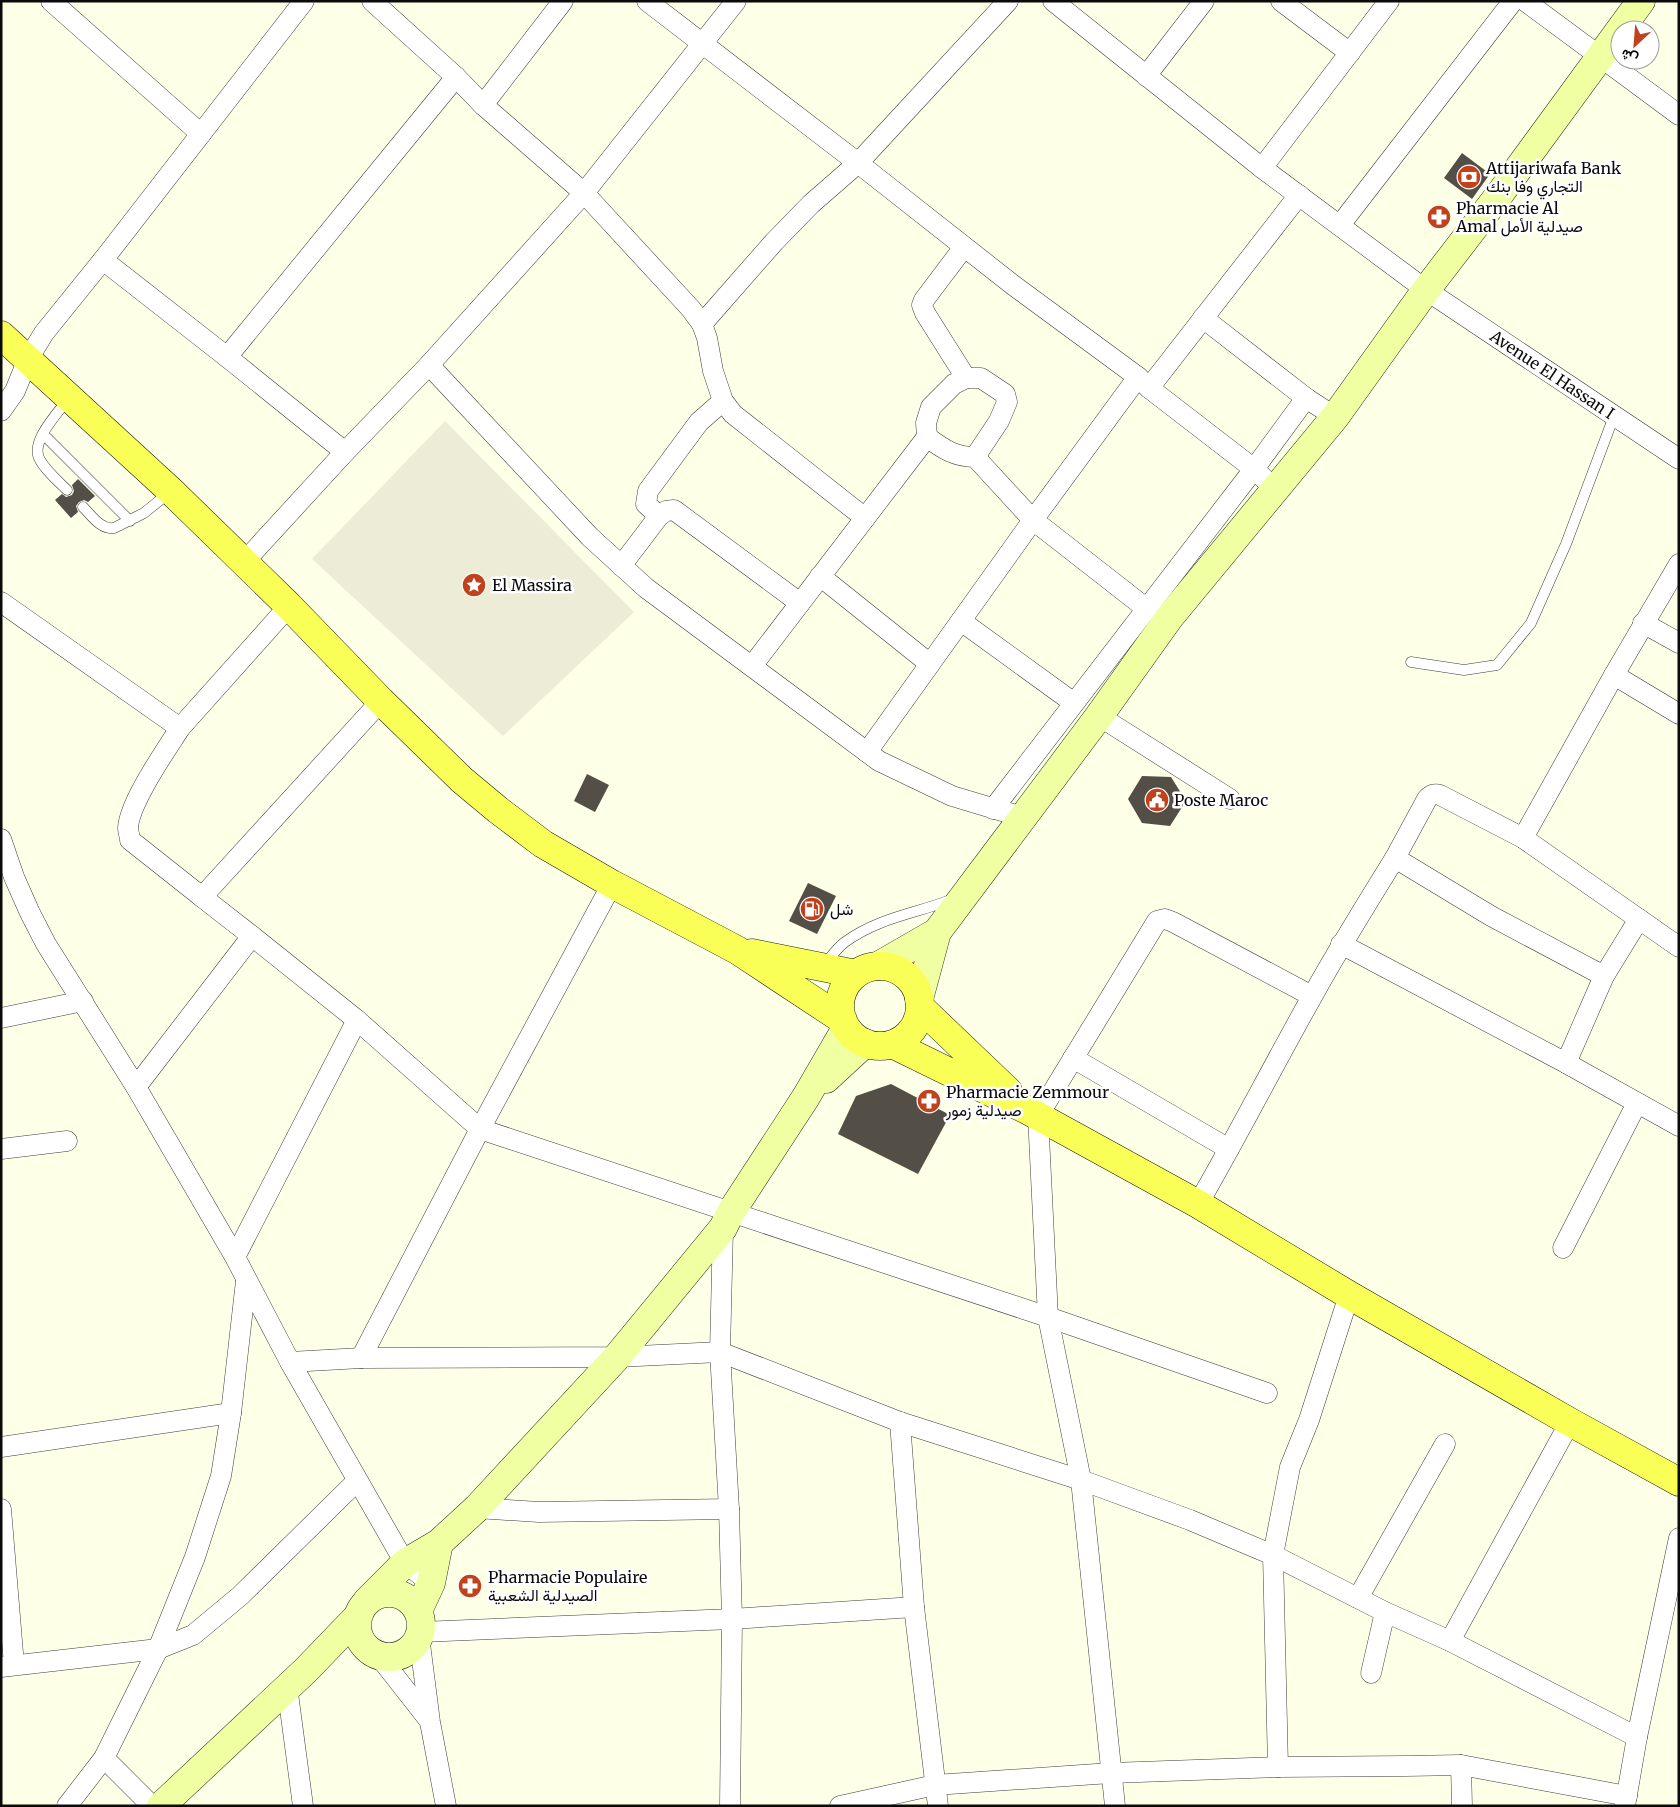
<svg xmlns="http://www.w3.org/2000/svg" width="1680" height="1807" font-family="Merriweather,Vazirmatn,serif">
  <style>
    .plaza { fill: #ededd7 }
    .building { fill: #534e46 }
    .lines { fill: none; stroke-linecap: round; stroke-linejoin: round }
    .lane-casing { stroke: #3d3d3d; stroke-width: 11 }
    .street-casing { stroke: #3d3d3d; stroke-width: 21 }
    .secondary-casing { stroke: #2c2c2c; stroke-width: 29 }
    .primary-casing { stroke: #1b1b1b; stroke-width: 29 }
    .lane { stroke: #fff; stroke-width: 10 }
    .street { stroke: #fff; stroke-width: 20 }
    .secondary { stroke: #efffa1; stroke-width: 28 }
    .primary { stroke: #f9ff56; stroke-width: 28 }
    .labels { text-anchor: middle; stroke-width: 5; stroke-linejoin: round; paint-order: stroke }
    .poi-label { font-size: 16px; fill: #0a0a0a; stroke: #fff; text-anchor: start }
    .street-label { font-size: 16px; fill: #0a0a0a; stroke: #fff }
  </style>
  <rect width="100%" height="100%" fill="#fdffe6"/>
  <path class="plaza" d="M445 421 634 612 503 736 312 559Z"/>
  <path class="building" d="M1462 153 1490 174 1472 199 1444 178Z
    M78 479 95 496 88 502 84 500 79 502 76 506 78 512 71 518 55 500 62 494 66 497 72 495 74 491 72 485Z
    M587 774 609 785 595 812 574 801Z
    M1142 776 1171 777 1186 801 1170 826 1142 823 1128 799Z
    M808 883 836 896 817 934 789 921Z
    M891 1084 950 1115 918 1174 838 1134 856 1096Z"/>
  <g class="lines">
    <g class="lane-casing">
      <path id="lane" d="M43 434 130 521
        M67 490C58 481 46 471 40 460 29 442 58 413 69 398
        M83 507C92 516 101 530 114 528L144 513 170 492
        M1411 662 1464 670 1497 665 1531 623 1566 544 1614 416
        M824 965C831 957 837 948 845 942 880 917 915 914 953 899"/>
    </g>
    <g class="street-casing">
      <g id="street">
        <path d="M51 1 201 134"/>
        <path d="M372 1 456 77 483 105 584 193 691 309 702 324 707 338 713 371 723 401 733 414 865 518"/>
        <path d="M647 1 858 163 1013 285 1138 377 1149 388 1254 469 1275 489"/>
        <path id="s1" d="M1053 1 1262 168 1426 290 1679 459"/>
        <path d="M1281 1 1350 53"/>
        <path d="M1525 1 1679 115"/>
        <path d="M1146 76 1204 1"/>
        <path d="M483 105 563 1"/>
        <path d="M1262 168 1389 1"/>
        <path d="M1340 225 1513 1"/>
        <path d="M964 247 924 300 922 305 925 313 966 378"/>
        <path d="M103 260 227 357 345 452"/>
        <path d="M1203 318 1306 398"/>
        <path d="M702 324 774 242 811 204 858 163 1008 1"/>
        <path d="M227 357 456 77"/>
        <path d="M429 365 590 537 646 588 879 761 952 796 1022 817"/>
        <path d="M1149 388 1299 195"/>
        <path d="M1 411 15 391 28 359 44 333 103 260 304 1"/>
        <path d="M927 437C943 449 955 457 975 457L1033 520 1147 609 1158 614"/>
        <path d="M659 516 646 504 648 491 699 422 723 401"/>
        <path d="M244 562 345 452 429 365 584 193 736 1"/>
        <path d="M621 566 659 516 666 511 674 510 800 603"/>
        <path d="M820 576 930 664"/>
        <path d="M1 602 180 728 289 606"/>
        <path d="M961 621 1074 703"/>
        <path d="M1643 623 1679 643"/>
        <path d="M752 666 927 437 926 423 931 407 954 384 966 378H981L1005 394 1007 402 999 421 975 457"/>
        <path d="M1614 675 1679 714"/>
        <path d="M1099 716 1230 799"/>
        <path d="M180 728C166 750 129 803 128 828 128 832 130 836 130 840L202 897 381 701"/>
        <path d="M867 752 1033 520 1138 377"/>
        <path d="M993 809 1254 469 1306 398 1335 417"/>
        <path d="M1523 838 1614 675 1679 564"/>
        <path d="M1 839 14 877 30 913 46 944 136 1087 235 1257 290 1362 405 1563 431 1583"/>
        <path d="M1395 858 1427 799C1431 794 1434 793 1440 795L1523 838 1679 947"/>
        <path d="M252 936 357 1020 480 1129 1048 1317 1267 1393"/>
        <path d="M1341 944 1566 1063 1679 1126"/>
        <path d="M1 1018 83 1001"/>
        <path d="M1073 1058 1229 1149"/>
        <path d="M1566 1063 1604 976 1639 919"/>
        <path d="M136 1087 252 936 202 897"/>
        <path d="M1 1149 67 1141"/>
        <path d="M1198 1204C1238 1135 1274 1064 1313 995 1339 948 1367 903 1395 858L1491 916 1604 976"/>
        <path d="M723 1228 720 1352 729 1509 732 1619 730 1806"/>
        <path d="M1563 1248 1637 1103"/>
        <path d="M235 1257 357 1020"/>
        <path d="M361 1358 480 1129 612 884"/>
        <path d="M290 1362 361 1358 617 1357 720 1352 900 1422 1081 1480 1190 1520 1273 1555 1385 1612 1450 1641 1637 1737"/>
        <path d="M900 1422 914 1607 938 1806"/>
        <path d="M1 1447 231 1413"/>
        <path d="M477 1508 539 1512 729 1509"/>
        <path d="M1 1509 14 1665"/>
        <path d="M1358 1598 1445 1444"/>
        <path d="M421 1632 732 1619 914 1607"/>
        <path d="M419 1636 430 1722 446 1806"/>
        <path d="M1450 1641 1570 1422"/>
        <path d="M378 1655 429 1720"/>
        <path d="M1 1667 158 1649 193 1635 240 1596 357 1481"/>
        <path d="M1371 1673 1385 1612"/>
        <path d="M287 1686 303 1806"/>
        <path d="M104 1758 152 1806"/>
        <path d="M1461 1765 1462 1806"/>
        <path d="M1278 1767 1273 1555 1290 1467 1309 1420 1349 1295"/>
        <path d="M67 1806 104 1758 158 1649 195 1557 221 1476 231 1413 246 1281"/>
        <path d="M840 1806 935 1785 1111 1773 1278 1767 1406 1766 1461 1765 1627 1796"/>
        <path d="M1115 1806 1081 1480 1048 1317 1038 1116 1157 921 1165 919 1173 922 1312 996"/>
        <path d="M1625 1806 1637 1737 1679 1538"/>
      </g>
    </g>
    <g class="secondary-casing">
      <path id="secondary" d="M878 966 937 932
        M919 999 937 932 1099 716 1169 618 1335 417 1426 290 1499 195 1641 1
        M826 1079 865 1043
        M357 1625a32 32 0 1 1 64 0a32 32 0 1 1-64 0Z
        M367 1601 405 1563 439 1543 477 1508 617 1357 723 1228 731 1212 806 1097 846 1028
        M418 1611 431 1583 439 1543
        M161 1806 306 1670 359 1615"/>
    </g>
    <g class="primary-casing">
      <path id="primary" d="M1 335 171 491 289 606 381 701 462 780 498 810 543 844 612 884 737 950 843 1020
        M752 953 856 974
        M840 1006a40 40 0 1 1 80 0a40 40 0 1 1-80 0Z
        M920 1007 1008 1091
        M892 1044 1027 1110 1198 1204 1349 1295 1570 1422 1679 1482"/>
    </g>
    <use href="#lane" class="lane"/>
    <use href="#street" class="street"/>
    <use href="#secondary" class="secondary"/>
    <use href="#primary" class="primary"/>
  </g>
  <defs>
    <g id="bank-disc" transform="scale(1.25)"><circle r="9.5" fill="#bf421d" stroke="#fff"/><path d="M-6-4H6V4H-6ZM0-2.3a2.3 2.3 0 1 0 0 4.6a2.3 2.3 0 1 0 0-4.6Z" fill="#fff"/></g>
    <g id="pharmacy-disc" transform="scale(1.25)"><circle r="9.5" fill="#bf421d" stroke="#fff"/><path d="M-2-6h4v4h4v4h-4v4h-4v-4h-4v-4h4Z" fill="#fff"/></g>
    <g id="sight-disc" transform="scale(1.25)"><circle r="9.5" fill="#bf421d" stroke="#fff"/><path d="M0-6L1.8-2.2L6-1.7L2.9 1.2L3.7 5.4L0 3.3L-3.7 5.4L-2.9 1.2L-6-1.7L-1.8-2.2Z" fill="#fff"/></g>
    <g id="civic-disc" transform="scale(1.25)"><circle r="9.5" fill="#bf421d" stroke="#fff"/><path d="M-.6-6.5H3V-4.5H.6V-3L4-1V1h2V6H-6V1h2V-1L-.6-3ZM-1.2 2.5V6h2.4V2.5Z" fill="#fff"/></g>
    <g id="fuel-disc" transform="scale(1.25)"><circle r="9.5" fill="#bf421d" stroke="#fff"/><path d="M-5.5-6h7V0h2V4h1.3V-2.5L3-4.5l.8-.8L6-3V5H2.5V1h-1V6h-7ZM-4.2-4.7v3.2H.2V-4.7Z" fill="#fff"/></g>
  </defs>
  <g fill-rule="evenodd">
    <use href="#bank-disc" x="1469" y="177"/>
    <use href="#pharmacy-disc" x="1439" y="217"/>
    <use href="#sight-disc" x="474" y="585"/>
    <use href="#civic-disc" x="1157" y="800"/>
    <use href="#fuel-disc" x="812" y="909"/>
    <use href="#pharmacy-disc" x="929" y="1101"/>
    <use href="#pharmacy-disc" x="470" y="1586"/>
  </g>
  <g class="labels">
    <g class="poi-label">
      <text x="1486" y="174">Attijariwafa Bank<tspan x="1486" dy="18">التجاري وفا بنك</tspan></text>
      <text x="1456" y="214">Pharmacie Al<tspan x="1456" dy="18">Amal صيدلية الأمل</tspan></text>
      <text x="492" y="591">El Massira</text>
      <text x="1174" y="806">Poste Maroc</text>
      <text x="830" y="915">شل</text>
      <text x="946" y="1098">Pharmacie Zemmour<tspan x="946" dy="18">صيدلية زمور</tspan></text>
      <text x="488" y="1583">Pharmacie Populaire<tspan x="488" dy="18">الصيدلية الشعبية</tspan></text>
    </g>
    <g class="street-label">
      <text dy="6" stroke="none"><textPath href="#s1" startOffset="624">Avenue El Hassan I</textPath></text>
    </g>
  </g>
  <rect width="1680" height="1807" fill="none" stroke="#0a0a0a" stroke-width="5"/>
  <g transform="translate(1635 45) rotate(206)"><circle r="24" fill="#ffffff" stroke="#9d9d9d"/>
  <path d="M0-4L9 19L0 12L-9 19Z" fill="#bf421d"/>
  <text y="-8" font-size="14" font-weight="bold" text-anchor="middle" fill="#0a0a0a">ش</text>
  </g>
</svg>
